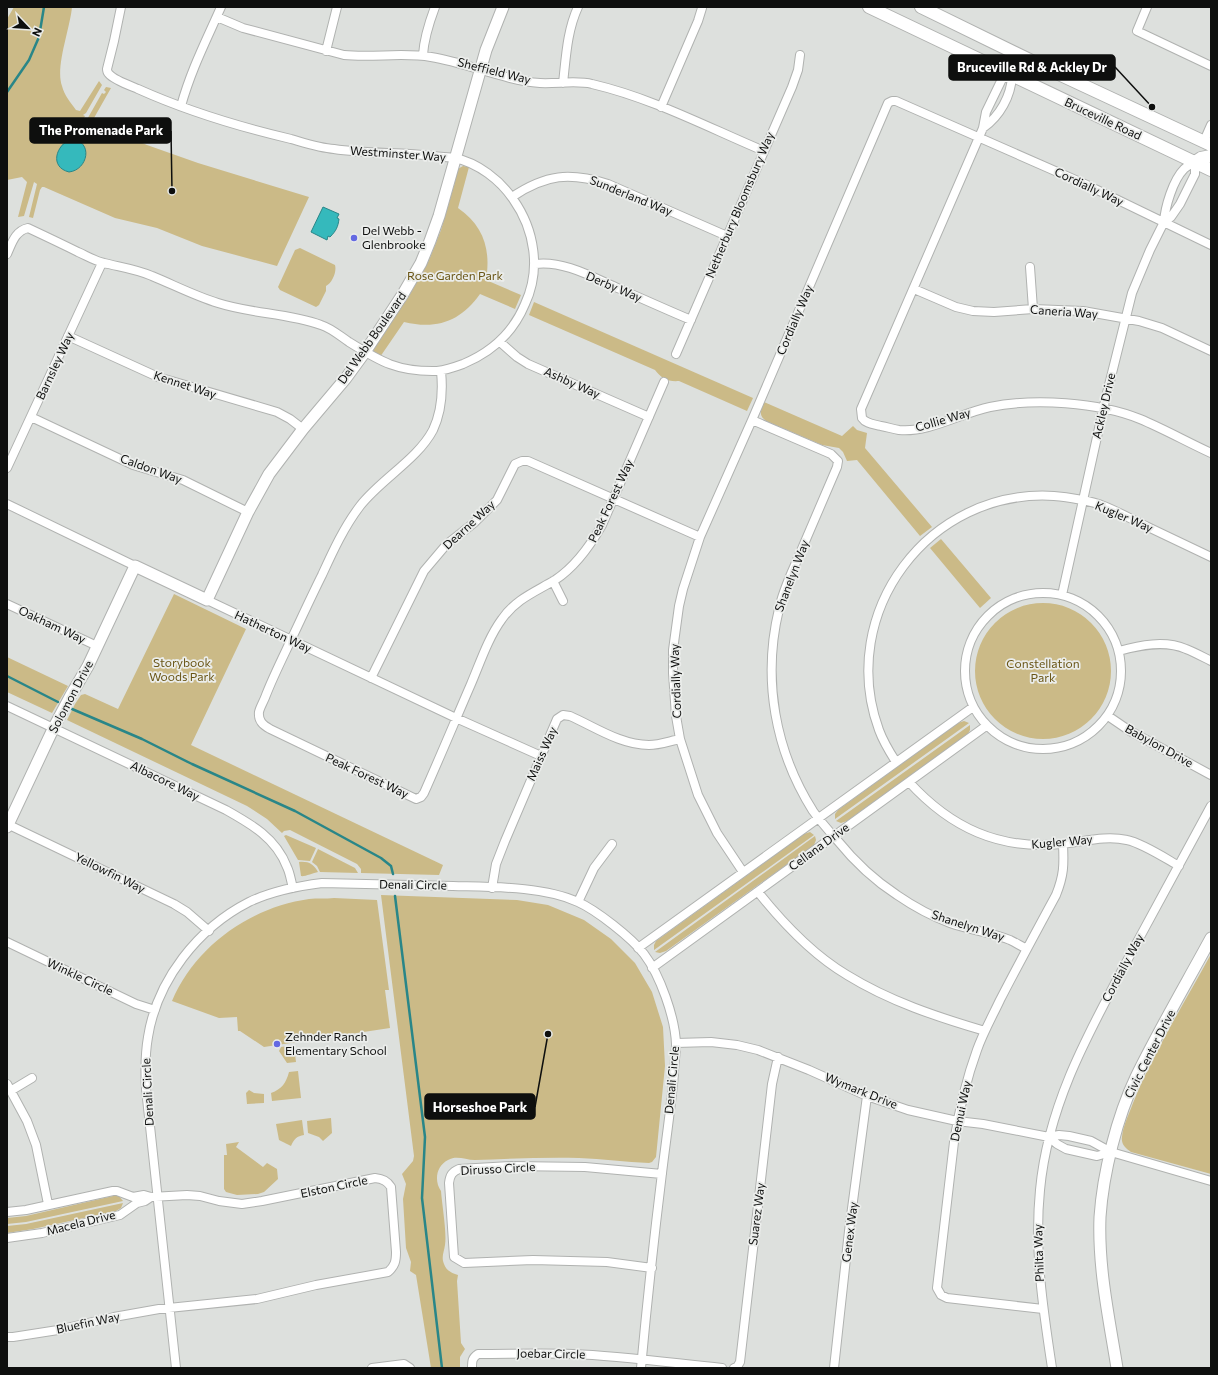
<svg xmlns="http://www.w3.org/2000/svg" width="1218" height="1375" font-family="Commissioner,sans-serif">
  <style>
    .green { fill: #cbba87 }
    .water { fill: #35b9bc; stroke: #298688 }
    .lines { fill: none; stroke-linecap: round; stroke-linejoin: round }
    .stream { stroke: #298688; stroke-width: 2.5 }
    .minor-casing { stroke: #b0b2b0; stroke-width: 10 }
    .tertiary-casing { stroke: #b0b2b0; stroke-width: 13 }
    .secondary-casing { stroke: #b0b2b0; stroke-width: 14 }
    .minor { stroke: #fff; stroke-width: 8 }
    .tertiary { stroke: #fff; stroke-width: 11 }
    .secondary { stroke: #fff; stroke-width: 12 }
    .poi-dot { fill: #6469e2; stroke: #ebedeb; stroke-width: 1.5 }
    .labels { text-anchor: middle; stroke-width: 3.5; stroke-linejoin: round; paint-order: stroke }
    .street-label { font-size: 12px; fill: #0e0f0e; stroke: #ebedeb }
    .poi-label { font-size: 12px; fill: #0e0f0e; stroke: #ebedeb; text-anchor: start }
    .park-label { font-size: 12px; fill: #695515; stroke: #ebedeb }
    .leader { fill: none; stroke: #0e0f0e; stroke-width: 1.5 }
    .callout-dot { fill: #0e0f0e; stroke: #ebedeb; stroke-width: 1.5 }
    .callout { fill: #0e0f0e; stroke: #0e0f0e; stroke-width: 1.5 }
    .callout-label { font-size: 13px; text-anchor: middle; font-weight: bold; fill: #fff }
  </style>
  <rect width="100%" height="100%" fill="#dde0dd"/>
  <path class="green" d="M14 7H72C70 29 55 67 62 86 64 95 71 103 76 110L80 111 99 81 102 85 86 113 83 115 85 116 81 123H85L102 93 104 94 106 92 104 90 106 87 111 88 94 118V121L96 123 147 145 198 163 309 197 277 266 202 246 157 228 115 218 44 187H42L40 190 33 218 29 217 37 184 34 182 24 216 18 217 27 182 22 177 7 180V19Z
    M463 166 469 167 458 208C484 226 491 250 486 280L521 295 515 309 480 294C461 321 437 330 404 322L380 357 374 353 373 347 409 296 429 260 441 230 455 182 456 170Z
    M300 248 335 265C337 272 332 283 326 286V291L319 305 316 307 280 290 278 287 295 250Z
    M534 302 753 398 747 411 679 381C668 382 661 378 655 370L529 315Z
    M764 402 842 436 853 426 857 430 867 433 865 448 932 527 920 536 857 460 847 461 843 452 839 448 822 445 766 421C758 415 761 410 764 402Z
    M941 539 991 598 980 608 930 548Z
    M174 594 246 629 191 745 443 865 439 875 361 873V869L357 864 290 830 284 831 282 833 267 819 247 806 67 720 75 704 81 695 85 694 118 709Z
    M975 671a68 68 0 1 1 136 0a68 68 0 1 1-136 0Z
    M7 657 68 686 52 713 7 692Z
    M964 721 969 723 835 819V814L838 810 958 723Z
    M970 725V730L968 734 847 821 841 823 836 821Z
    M810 832 814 835 654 950V945L656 941 804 834Z
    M286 835 316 848 310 861 298 860 284 836Z
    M815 836 816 840 814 845 666 951 660 953 655 952Z
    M318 849 355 868 358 873 320 872 317 866 312 862Z
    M299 862C308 861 314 864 318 872 313 873 304 877 301 876Z
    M381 895 517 900 548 905 584 920 611 939 635 963 652 992 663 1027 665 1066 656 1157 652 1162 649 1163C626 1162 602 1159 579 1158 544 1157 509 1159 475 1160 465 1160 457 1155 448 1160 436 1166 434 1181 441 1191 442 1205 447 1233 445 1245 444 1252 441 1257 444 1264 446 1270 451 1273 458 1275L457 1281 461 1343 465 1349 460 1357V1368H431L416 1275 410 1271 411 1262 406 1248 403 1199 406 1184 402 1174 413 1161 414 1156Z
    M334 898 377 900 389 990H385L390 1028 264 1047 240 1031H238L237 1017 219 1018 172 1001C195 946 251 907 309 899 317 898 326 899 334 898Z
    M1211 954V1174L1131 1152C1125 1148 1121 1144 1122 1137 1123 1126 1129 1114 1133 1103 1153 1053 1185 1002 1211 954Z
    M294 1045 296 1062 287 1063 279 1051 281 1047Z
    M298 1071 301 1098 272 1101 271 1093C282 1089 286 1083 289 1072Z
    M249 1090 254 1093 264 1094V1103L247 1104 246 1093Z
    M331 1118 332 1133 323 1141 319 1137 308 1133 307 1121Z
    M302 1120 304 1135C297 1136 294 1139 291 1146L279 1140 276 1124Z
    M239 1142 236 1147 263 1167 267 1163 277 1169 278 1179 264 1192 258 1194 237 1195 226 1192 224 1189V1155H227L226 1144Z
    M113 1196H119L123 1201 26 1222 7 1224V1218L26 1216Z
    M123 1203 121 1208 116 1211 33 1229 7 1233V1226L26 1224Z"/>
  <path class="water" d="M71 139C94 141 88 170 69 172 49 167 56 145 71 139Z
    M323 207 339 214 337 218 339 219C338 227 336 231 330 237L328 236 327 240 311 232Z"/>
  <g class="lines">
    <path class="stream" d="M7 92 29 60 39 37 44 7
      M7 676 58 702
      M72 709 142 739 192 764 295 811 381 858 391 866 393 874
      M395 896 425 1137 422 1198 442 1368"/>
    <g class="minor-casing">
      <path id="minor" d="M1147 7 1137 31 1211 66
        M217 17 243 28 344 55C373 58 403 52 431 57 468 63 503 80 540 83 556 84 577 80 592 84 652 98 707 127 764 151
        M326 51 337 7
        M423 55C424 38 429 23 435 7
        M563 83C566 57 567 31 578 7
        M181 106C191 70 206 41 221 7
        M661 107 698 21 702 8
        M983 128C1000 116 1011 96 1012 76L1002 79 986 112 983 128 861 409 862 418C866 424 874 424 881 426 887 427 893 429 899 430 929 433 961 413 990 407 1034 398 1098 402 1140 419 1164 429 1187 442 1211 453
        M1204 141 1211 125
        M512 197C546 174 570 172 608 184L727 236
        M1164 222C1165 207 1173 180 1184 169 1187 166 1191 164 1195 162
        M7 254C12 243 15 231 28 228 45 236 62 244 78 252 87 256 95 261 104 263 120 267 136 269 152 276 174 285 195 296 218 303 252 314 288 313 321 325 331 328 340 336 349 342 381 362 398 372 437 371 446 370 455 367 463 364 492 352 513 333 525 304 541 270 535 230 513 199 500 180 478 163 455 158 448 157 441 157 433 156 400 152 367 154 334 149 320 148 305 143 291 139 240 127 187 111 138 89 131 86 114 80 109 74 108 73 107 71 107 69L114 41 121 7
        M535 264C564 260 594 278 620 289 643 299 667 310 691 320
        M1030 267 1033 309
        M914 289 956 307 973 311 994 312 1033 309 1083 311 1139 321 1162 328 1211 351
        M68 336 158 377 277 412 290 419 303 429
        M500 342 517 357 528 364 649 417
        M676 354 792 87 798 70 800 55
        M441 371C443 391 442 411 433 430 417 460 381 479 360 506 344 527 333 551 322 575 311 597 301 619 291 640 282 659 273 677 266 695 264 701 260 707 259 712 258 721 263 725 270 729L416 799 421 797 424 793C440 757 455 721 471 684 480 663 488 638 502 619 516 599 535 592 555 580 575 567 590 546 602 525L664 382
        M31 417 133 465 183 480 248 512
        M752 420 831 454 838 461 837 467C825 495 813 523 801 551 793 570 783 589 779 609 762 679 775 751 813 811 820 821 829 831 837 840 854 861 874 880 897 895 913 906 931 916 950 923 969 930 991 932 1010 940 1016 943 1021 946 1027 949
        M7 468 102 263
        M7 504 135 566
        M553 581 563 601
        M965 671a78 78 0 1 1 156 0a78 78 0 1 1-156 0Z
        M1062 595 1105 401 1132 293 1150 250 1164 222 1171 217 1180 204 1195 174V162
        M207 600 456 718 541 756
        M7 604 97 646
        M1119 651C1140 645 1165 640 1186 649 1194 652 1203 657 1211 661
        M371 678 424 571 446 545 475 522 497 500 515 464 522 461H528L700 537
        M7 706 226 810C251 824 276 838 287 867 290 873 291 881 293 888
        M1108 716 1130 731 1211 775
        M896 762C889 751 883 741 879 730 836 613 929 488 1054 496 1067 497 1092 501 1104 506 1119 512 1133 520 1148 527 1169 537 1190 547 1211 557
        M909 782C951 828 999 850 1061 844 1083 842 1105 835 1127 840 1142 843 1165 858 1179 866
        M7 824 174 904 187 912 209 931
        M743 872 717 833 698 795 680 739 676 716 673 673V650L679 606 683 589 700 537 752 420 888 103 892 101H896L1087 185 1211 245
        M492 888 496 864 505 841 557 719 563 715 570 716C595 727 621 745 649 745 659 745 670 741 680 739
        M758 892C782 922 813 955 847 975 889 1001 937 1017 985 1031
        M578 902 594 868 612 844
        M7 942 136 1004 155 1010
        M638 948 973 707
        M652 968 986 726
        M676 1043 711 1042 737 1045 758 1050 809 1070 867 1096 908 1110 957 1121 983 1124 1049 1137 1059 1135 1069 1136 1091 1141 1111 1152 1211 1181
        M7 1084 27 1121 36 1145 48 1204
        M12 1090 32 1078
        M1049 1137 1057 1144 1066 1149 1097 1156 1111 1152
        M7 1212 26 1210 113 1191H117L133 1197 144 1195 151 1197 187 1195 200 1196 219 1201 242 1204 262 1201 375 1178C383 1179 387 1181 391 1187L396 1252C396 1261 395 1266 388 1272L316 1285 257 1299 159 1309 114 1317 58 1330 13 1337H7
        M7 1238 42 1233 120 1215 137 1203 145 1201 151 1197
        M652 1268 607 1262 533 1260 464 1263 454 1257 449 1183C450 1175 452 1172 459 1169L511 1166 585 1167 662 1174
        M1043 1309 947 1298 941 1295 937 1288 954 1142C959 1111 966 1080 977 1050 983 1033 992 1017 1000 1000 1018 965 1037 930 1056 895 1064 875 1064 865 1063 844
        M176 1368 146 1089C145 1071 145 1054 148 1037 157 980 198 928 249 902 272 891 298 886 322 883 366 884 409 885 453 886 491 887 543 886 578 902 596 910 632 938 644 954 660 975 675 1017 676 1044 676 1054 674 1064 674 1074 671 1107 666 1140 662 1173 654 1238 647 1303 641 1368
        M372 1368 404 1364 410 1368
        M472 1368C472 1361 472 1358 478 1354 509 1354 541 1353 573 1354 622 1356 672 1363 722 1368
        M734 1368 737 1367 740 1362 772 1084 778 1057
        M834 1368 849 1231 867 1096
        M1052 1368C1043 1309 1034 1250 1040 1190 1048 1104 1089 1032 1129 957 1156 907 1184 856 1211 806"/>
    </g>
    <g class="tertiary-casing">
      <path id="tertiary" d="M7 827 54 727 71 695 88 666 135 566 207 600 248 512 269 474 303 429 346 378 365 352 403 294 421 263 430 241 439 216 486 50 503 7
        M1117 1368C1109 1318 1098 1268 1100 1217 1103 1173 1117 1117 1136 1077 1159 1030 1186 984 1211 938"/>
    </g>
    <g class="secondary-casing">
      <path id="secondary" d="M869 7 1211 170
        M921 7 1046 68 1211 145
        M1012 76 1018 68 1028 67 1041 73
        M1195 162 1201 158 1211 156"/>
    </g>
    <use href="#minor" class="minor"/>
    <use href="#tertiary" class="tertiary"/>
    <use href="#secondary" class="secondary"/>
  </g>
  <g class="poi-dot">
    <circle cx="354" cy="238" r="4"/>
    <circle cx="277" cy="1044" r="4"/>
  </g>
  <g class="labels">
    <g class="street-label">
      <text transform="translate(494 71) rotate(14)" y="4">Sheffield Way</text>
      <text transform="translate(1103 119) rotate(25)" y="4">Bruceville Road</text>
      <text transform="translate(398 154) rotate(4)" y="4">Westminster Way</text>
      <text transform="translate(1089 187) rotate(25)" y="4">Cordially Way</text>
      <text transform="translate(631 196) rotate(22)" y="4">Sunderland Way</text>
      <text transform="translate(740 205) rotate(-67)" y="4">Netherbury Bloomsbury Way</text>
      <text transform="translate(614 287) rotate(23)" y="4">Derby Way</text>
      <text transform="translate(1064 312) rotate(4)" y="4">Caneria Way</text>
      <text transform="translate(795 320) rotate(-67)" y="4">Cordially Way</text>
      <text transform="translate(372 338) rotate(-55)" y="4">Del Webb Boulevard</text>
      <text transform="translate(55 366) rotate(-65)" y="4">Barnsley Way</text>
      <text transform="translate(572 383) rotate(24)" y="4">Ashby Way</text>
      <text transform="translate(185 385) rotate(18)" y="4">Kennet Way</text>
      <text transform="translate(1104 406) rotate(-77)" y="4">Ackley Drive</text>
      <text transform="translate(943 420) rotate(-16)" y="4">Collie Way</text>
      <text transform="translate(151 469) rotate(20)" y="4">Caldon Way</text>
      <text transform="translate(611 501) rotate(-65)" y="4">Peak Forest Way</text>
      <text transform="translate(1124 517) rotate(23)" y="4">Kugler Way</text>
      <text transform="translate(469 525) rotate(-43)" y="4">Dearne Way</text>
      <text transform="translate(792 576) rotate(-69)" y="4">Shanelyn Way</text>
      <text transform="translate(52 625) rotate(25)" y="4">Oakham Way</text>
      <text transform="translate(273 632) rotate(25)" y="4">Hatherton Way</text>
      <text transform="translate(676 681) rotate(-92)" y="4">Cordially Way</text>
      <text transform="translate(71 697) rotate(-62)" y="4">Solomon Drive</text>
      <text transform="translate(1159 746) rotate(29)" y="4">Babylon Drive</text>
      <text transform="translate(542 754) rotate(-66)" y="4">Maiss Way</text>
      <text transform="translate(367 776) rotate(25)" y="4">Peak Forest Way</text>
      <text transform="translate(165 781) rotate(26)" y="4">Albacore Way</text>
      <text transform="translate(1062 842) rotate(-5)" y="4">Kugler Way</text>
      <text transform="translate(819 847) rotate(-36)" y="4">Cellana Drive</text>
      <text transform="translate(110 873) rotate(26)" y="4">Yellowfin Way</text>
      <text transform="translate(413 885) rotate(1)" y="4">Denali Circle</text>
      <text transform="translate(968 926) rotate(18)" y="4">Shanelyn Way</text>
      <text transform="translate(1123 968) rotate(-62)" y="4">Cordially Way</text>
      <text transform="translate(80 977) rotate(25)" y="4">Winkle Circle</text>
      <text transform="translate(1150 1054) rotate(-63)" y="4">Civic Center Drive</text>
      <text transform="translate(672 1080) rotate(-85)" y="4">Denali Circle</text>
      <text transform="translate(861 1091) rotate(22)" y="4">Wymark Drive</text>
      <text transform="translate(148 1092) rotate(-93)" y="4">Denali Circle</text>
      <text transform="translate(961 1111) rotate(-78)" y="4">Demui Way</text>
      <text transform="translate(498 1169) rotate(-3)" y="4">Dirusso Circle</text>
      <text transform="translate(334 1187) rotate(-12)" y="4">Elston Circle</text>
      <text transform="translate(757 1214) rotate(-83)" y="4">Suarez Way</text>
      <text transform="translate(81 1223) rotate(-14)" y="4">Macela Drive</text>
      <text transform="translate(850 1232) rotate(-83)" y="4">Genex Way</text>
      <text transform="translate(1039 1253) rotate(-92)" y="4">Philta Way</text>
      <text transform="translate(88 1323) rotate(-12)" y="4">Bluefin Way</text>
      <text transform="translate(551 1354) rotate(1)" y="4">Joebar Circle</text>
    </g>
    <g class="poi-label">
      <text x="362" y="235">Del Webb -<tspan x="362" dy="14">Glenbrooke</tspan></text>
      <text x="285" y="1041">Zehnder Ranch<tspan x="285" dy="14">Elementary School</tspan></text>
    </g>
    <g class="park-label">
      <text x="455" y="280">Rose Garden Park</text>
      <text x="182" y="667">Storybook<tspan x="182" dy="14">Woods Park</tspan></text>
      <text x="1043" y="668">Constellation<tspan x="1043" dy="14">Park</tspan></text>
    </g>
  </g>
  <path class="leader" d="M1152 107L1115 67M172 191L171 131M548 1034L535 1107"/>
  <g class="callout-dot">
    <circle cx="1152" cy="107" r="4"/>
    <circle cx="172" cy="191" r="4"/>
    <circle cx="548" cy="1034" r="4"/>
  </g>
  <g class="callout">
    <rect x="949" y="55" width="166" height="25" rx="4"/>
    <rect x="30" y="118" width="141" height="25" rx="4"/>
    <rect x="425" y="1094" width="110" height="25" rx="4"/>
  </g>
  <g class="callout-label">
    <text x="1032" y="72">Bruceville Rd &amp; Ackley Dr</text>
    <text x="101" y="135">The Promenade Park</text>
    <text x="480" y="1112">Horseshoe Park</text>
  </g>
  <rect width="1218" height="1375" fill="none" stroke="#0e0f0e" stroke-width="16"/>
  <g transform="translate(28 28) rotate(115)" stroke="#ebedeb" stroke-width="3" paint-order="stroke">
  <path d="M0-3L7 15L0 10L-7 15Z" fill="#0e0f0e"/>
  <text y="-6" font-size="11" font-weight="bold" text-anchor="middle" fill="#0e0f0e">N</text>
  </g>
</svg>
